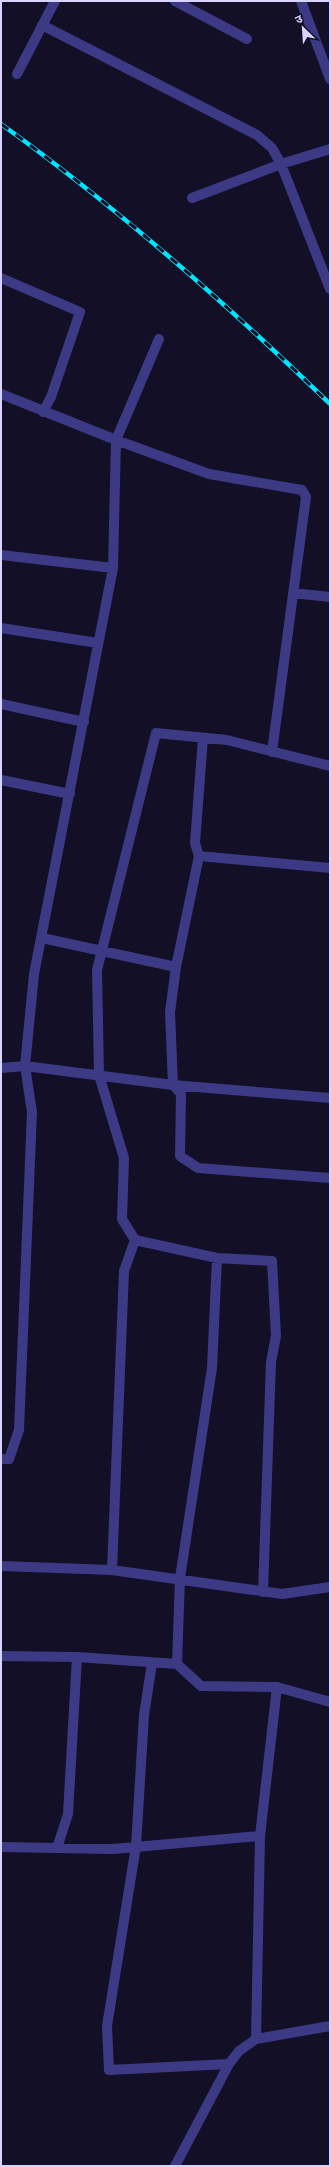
<svg xmlns="http://www.w3.org/2000/svg" width="331" height="2167" font-family="'Space Grotesk','Noto Sans Devanagari',sans-serif">
  <style>
    .lines { fill: none; stroke-linecap: round; stroke-linejoin: round }
    .minor { stroke: #3d3a85; stroke-width: 10 }
    .tertiary { stroke: #3d3a85; stroke-width: 10 }
    .rail-casing { stroke: #00e5ff; stroke-width: 4.5 }
    .rail { stroke: #130f26; stroke-width: 3; stroke-dasharray: 9; stroke-linecap: butt }
  </style>
  <rect width="100%" height="100%" fill="#130f26"/>
  <g class="lines">
    <path class="minor" d="M175 1 247 39
      M301 1 330 79
      M42 25 257 135 272 148 281 164 330 289
      M17 74 55 1
      M192 198 281 164 330 149
      M1 278 80 312 51 397 43 412
      M159 339 116 440 209 474 302 490 306 497 272 752
      M1 394 116 440 113 568 34 974 25 1066 32 1112 19 1430 9 1459H1
      M1 555 113 568
      M293 593 330 597
      M1 628 98 643
      M1 704 84 722
      M203 738 195 843 199 856 330 868
      M1 780 70 794
      M199 856 176 967 170 1012 173 1085 181 1094 180 1156 198 1168 330 1178
      M42 938 176 967
      M1 1068 25 1066 173 1085 330 1098
      M1 1566 112 1570 282 1594 330 1587
      M112 1570 124 1271 135 1240
      M263 1592 271 1362 276 1336 272 1261 217 1258 135 1240 122 1219 124 1158 99 1075 97 970 156 733 227 740 330 766
      M1 1656 77 1657 177 1664 201 1686 277 1687
      M152 1663 144 1715 136 1846 107 2026 109 2070 229 2064
      M177 1664 180 1578 212 1368 217 1258
      M1 1847 113 1849 260 1836 277 1687 330 1702
      M57 1848 68 1814 77 1657
      M256 2039 260 1836"/>
    <path class="tertiary" d="M175 2166 229 2064 239 2051 256 2039 330 2026"/>
    <g class="rail-casing">
      <path id="rail" d="M1 124C118 208 227 304 330 404"/>
    </g>
    <use href="#rail" class="rail"/>
  </g>
  <rect width="331" height="2167" fill="none" stroke="#d9d4ff" stroke-width="4"/>
  <g transform="translate(303 28) rotate(335)" stroke="#130f26" stroke-width="3" paint-order="stroke">
  <path d="M0-3L7 15L0 10L-7 15Z" fill="#d9d4ff"/>
  <text y="-6" font-size="11" font-weight="bold" text-anchor="middle" fill="#d9d4ff">उ</text>
  </g>
</svg>
